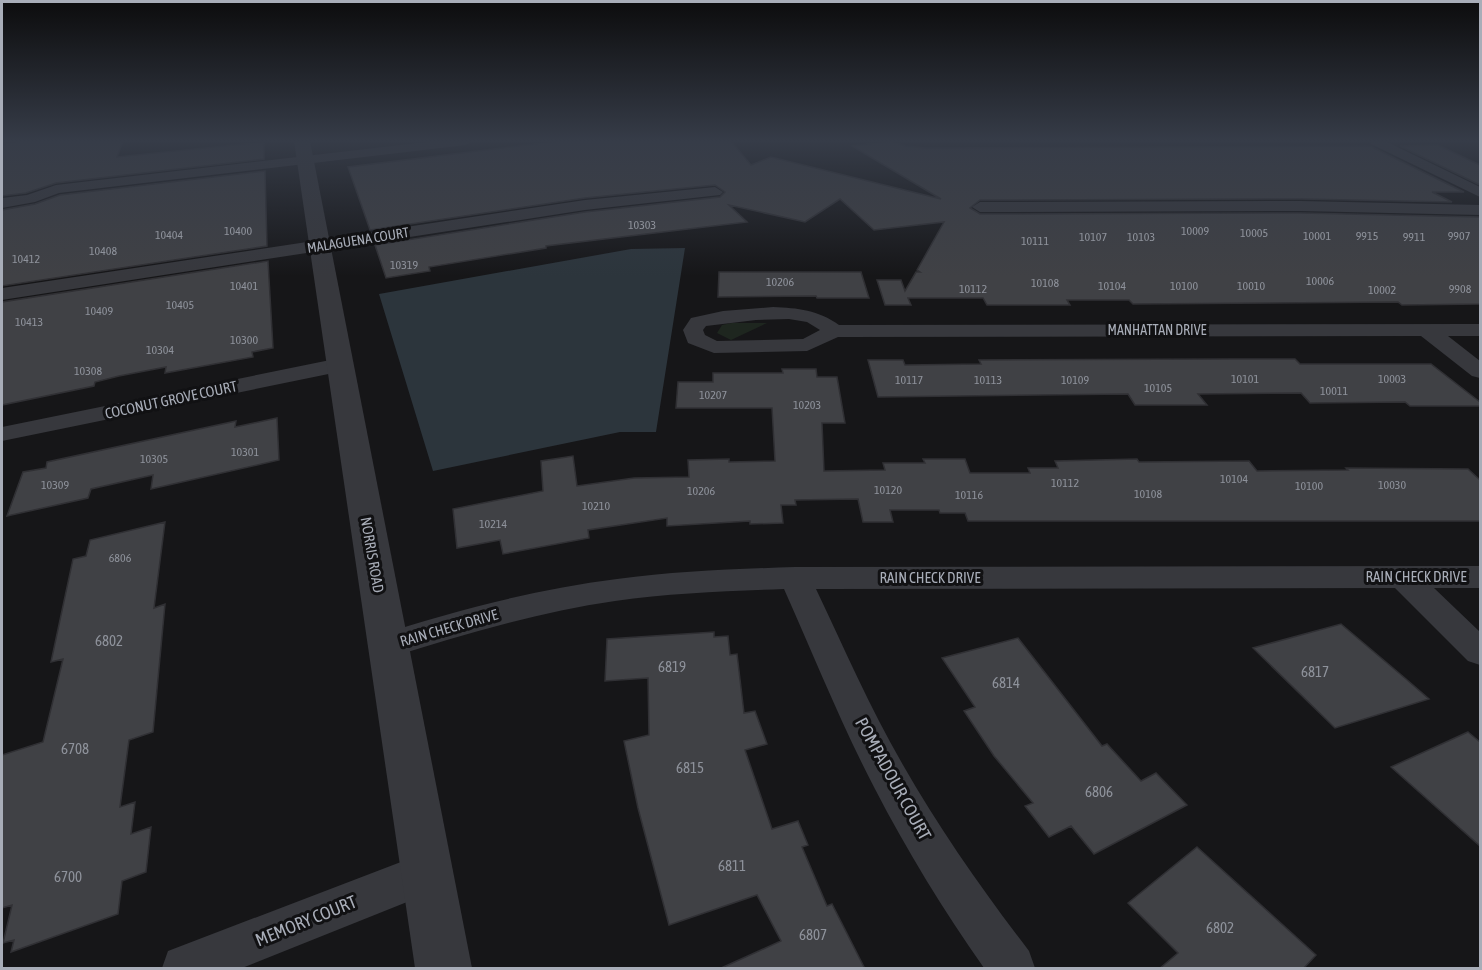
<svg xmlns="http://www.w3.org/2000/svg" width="1482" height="970" font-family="'Asap Condensed',sans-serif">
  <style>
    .green { fill: #1e261f }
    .water { fill: #2c353c }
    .building { fill: #404145; stroke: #303034; stroke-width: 1.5 }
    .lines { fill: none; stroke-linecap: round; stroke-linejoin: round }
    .minor { fill: #37383d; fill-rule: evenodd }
    .tertiary { fill: #37383d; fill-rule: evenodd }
    .labels { text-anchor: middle; stroke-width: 6; stroke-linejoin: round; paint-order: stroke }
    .number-label { font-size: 12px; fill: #8e929b }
    .far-street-label { font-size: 14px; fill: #a8adb8; stroke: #111113 }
    .street-label { font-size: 15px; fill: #a8adb8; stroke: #111113 }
    .near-number-label { font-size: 15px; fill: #8e929b }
    .near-street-label { font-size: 18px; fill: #a8adb8; stroke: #111113 }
  </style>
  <rect width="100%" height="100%" fill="#161618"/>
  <path class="green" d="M732 323H767L731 340 717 333 722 325Z"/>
  <path class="water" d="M685 248 656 432H620L433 471 379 294 631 249Z"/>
  <path class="building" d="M123 141 117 157 264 142V159L56 183 26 193 2 196V144L21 141Z
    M558 141H731L751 165 771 157 941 199 852 146 891 141 905 146 927 148 1370 146 1464 192H1432L1452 202 1301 199 980 200 970 208 980 214 1301 213 1480 217V304L1402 305 1398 302 1133 304 1129 300H1067L1070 305H987L983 298H908L911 305H885L877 280H901L905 291 916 272H920L917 270 944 222 874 230 840 199 805 222 729 205 747 222 546 246V248L429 267 430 271 386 278 375 245 585 212 720 197 725 192 715 185 585 198 370 230 348 167Z
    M1438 145 1480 165V185L1400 146Z
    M265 171 267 246 2 286V210L35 204 60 195Z
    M268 261 273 348 252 352 253 357 165 373 166 367 119 376 95 382 94 386 2 405V302Z
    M719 272H861L869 298H817L816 296 718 297Z
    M1230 359H1295L1300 364H1431L1480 402V406H1410L1405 402 1310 403 1301 393 1198 394 1207 405H1135L1128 394 878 397 868 360H903L905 365 981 364 979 360Z
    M782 369H816L817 377H837L845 423H822L824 471 885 470 883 463H925L923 459H965L970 473H1030L1028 468H1058L1055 461 1137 459 1139 462 1249 461 1257 471 1348 470 1346 468 1468 469 1480 480V521H968L965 513H940L939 510H890L893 522H863L858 499 795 500 796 505H781L783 523 750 524V521L667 526V518L588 530 589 538 503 554 500 540 457 548 453 509 543 491 541 461 573 456 577 486 634 478 689 477 688 460 729 459V462L775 461 772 408H676L678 382H713V373H783Z
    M277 418 279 460 151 489 153 475 91 489 88 498 7 516 23 472 46 468 47 462 236 421 235 427Z
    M165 522 154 608 165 604 153 732 129 740 120 807 135 802 131 834 151 827 146 872 122 881 118 914 11 952 14 940 3 943 12 905 2 908V755L43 742 63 659 51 662 73 559 86 556 90 540Z
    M1341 624 1406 679 1429 699 1335 728 1253 648Z
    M714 632V637L728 636 730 655 737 654 744 713 755 711 767 744 745 750 772 829 798 821 808 845 802 847 827 906 832 904 865 969H719L781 941 757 895 669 925 638 808 624 741 649 735 648 678 605 681 607 639Z
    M1018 638 1102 746 1107 744 1141 781 1156 773 1187 805 1094 854 1071 826 1049 837 1025 806 1033 803 994 756 964 711 975 707 942 658Z
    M1468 732 1480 742V846L1391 767Z
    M1197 847 1316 955 1303 969H1159L1178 953 1128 903Z"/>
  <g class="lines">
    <path class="minor" d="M435 141H472L466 145 59 193 35 202 2 208V198L27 195 56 185Z
      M1370 141H1385L1480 187V197L1371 144Z
      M715 187 723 192 720 195 585 210 2 300V288L585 200Z
      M1301 201 1480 205V215L1301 211 980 212 972 207 980 202Z
      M773 307C798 308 818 310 839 325L1480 324V336H1448L1480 361V378L1472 376 1421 336 838 337 807 351 714 353 688 343 683 330 691 318 723 311ZM789 319 807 322 820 330 803 339 717 341 705 335 703 330 706 326 756 320Z
      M340 358 348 360 351 365 348 370 2 441V427Z
      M1480 566V588H1434L1480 632V665L1468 661 1395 588 816 589C844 648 870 708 903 765 940 830 984 892 1029 951L1035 968H984C944 911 907 851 875 789 841 724 814 656 784 589 728 591 671 593 615 601 538 612 462 635 388 658L376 654 371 645 376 636C454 611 536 589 617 579 676 571 735 569 795 567Z
      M427 852 442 858 448 873 442 888 242 968H162L168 951Z"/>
    <path class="tertiary" d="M294 141H310L472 968H415Z"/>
  </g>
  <linearGradient id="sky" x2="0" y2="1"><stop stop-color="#0c0c0d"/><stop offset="0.51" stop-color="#363c48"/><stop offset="1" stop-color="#363c48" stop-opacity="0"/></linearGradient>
  <rect width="1482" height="276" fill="url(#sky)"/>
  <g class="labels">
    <g class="number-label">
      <text x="642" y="229">10303</text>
      <text x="238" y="235">10400</text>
      <text x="1195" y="235">10009</text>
      <text x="1254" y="237">10005</text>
      <text x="169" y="239">10404</text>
      <text x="1317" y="240">10001</text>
      <text x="1367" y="240">9915</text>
      <text x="1459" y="240">9907</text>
      <text x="1093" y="241">10107</text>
      <text x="1141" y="241">10103</text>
      <text x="1414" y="241">9911</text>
      <text x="1035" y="245">10111</text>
      <text x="103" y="255">10408</text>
      <text x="26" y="263">10412</text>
      <text x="404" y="269">10319</text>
      <text x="1320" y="285">10006</text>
      <text x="780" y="286">10206</text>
      <text x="1045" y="287">10108</text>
      <text x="244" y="290">10401</text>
      <text x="1112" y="290">10104</text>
      <text x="1184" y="290">10100</text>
      <text x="1251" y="290">10010</text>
      <text x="973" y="293">10112</text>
      <text x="1460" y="293">9908</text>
      <text x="1382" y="294">10002</text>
      <text x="180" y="309">10405</text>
      <text x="99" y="315">10409</text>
      <text x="29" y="326">10413</text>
      <text x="244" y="344">10300</text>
      <text x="160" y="354">10304</text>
      <text x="88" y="375">10308</text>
      <text x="1245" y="383">10101</text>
      <text x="1392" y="383">10003</text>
      <text x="909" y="384">10117</text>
      <text x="988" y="384">10113</text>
      <text x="1075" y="384">10109</text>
      <text x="1158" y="392">10105</text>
      <text x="1334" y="395">10011</text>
      <text x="713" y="399">10207</text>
      <text x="807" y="409">10203</text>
      <text x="245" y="456">10301</text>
      <text x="154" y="463">10305</text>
      <text x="1234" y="483">10104</text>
      <text x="1065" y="487">10112</text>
      <text x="55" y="489">10309</text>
      <text x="1392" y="489">10030</text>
      <text x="1309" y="490">10100</text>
      <text x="888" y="494">10120</text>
      <text x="701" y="495">10206</text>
      <text x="1148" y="498">10108</text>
      <text x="969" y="499">10116</text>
      <text x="596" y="510">10210</text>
      <text x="493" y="528">10214</text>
      <text x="120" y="562">6806</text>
    </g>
    <g class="far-street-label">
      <text transform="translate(358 240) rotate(-9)" y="5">MALAGUENA COURT</text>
      <text x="1157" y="335">MANHATTAN DRIVE</text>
    </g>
    <g class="street-label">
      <text transform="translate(171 400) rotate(-12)" y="5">COCONUT GROVE COURT</text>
      <text transform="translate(372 555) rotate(80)" y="5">NORRIS ROAD</text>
      <text x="1416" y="582">RAIN CHECK DRIVE</text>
      <text x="930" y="583">RAIN CHECK DRIVE</text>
      <text transform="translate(449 628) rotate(-16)" y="5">RAIN CHECK DRIVE</text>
    </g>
    <g class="near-number-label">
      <text x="109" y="646">6802</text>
      <text x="672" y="672">6819</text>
      <text x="1315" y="677">6817</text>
      <text x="1006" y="688">6814</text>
      <text x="75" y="754">6708</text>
      <text x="690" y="773">6815</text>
      <text x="1099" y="797">6806</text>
      <text x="732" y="871">6811</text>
      <text x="68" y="882">6700</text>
      <text x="1220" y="933">6802</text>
      <text x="813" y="940">6807</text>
    </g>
    <g class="near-street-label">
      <text transform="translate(893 779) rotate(61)" y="6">POMPADOUR COURT</text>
      <text transform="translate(306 921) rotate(-22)" y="6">MEMORY COURT</text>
    </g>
  </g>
  <rect width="1482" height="970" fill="none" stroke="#a8adb8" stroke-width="6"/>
</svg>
